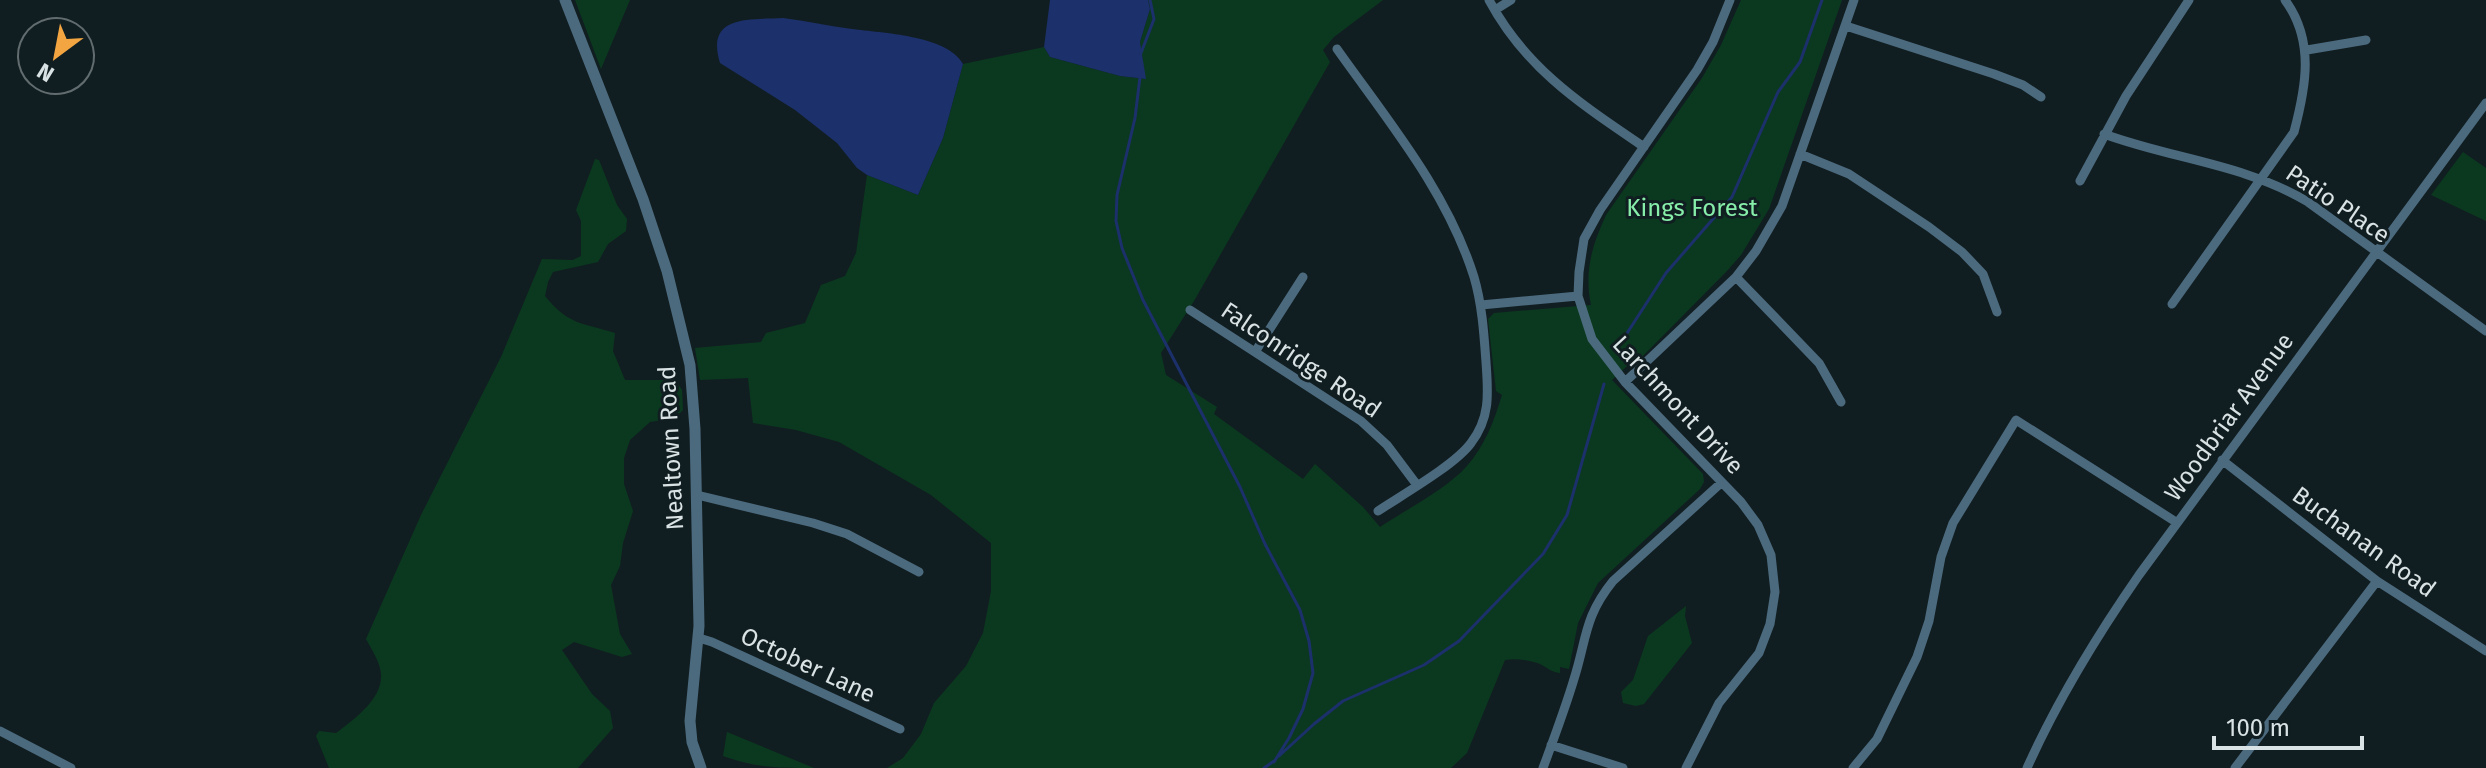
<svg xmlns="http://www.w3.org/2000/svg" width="2486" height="768" font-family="'Fira Sans',sans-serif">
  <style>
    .green { fill: #0b391f }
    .water { fill: #1c306b }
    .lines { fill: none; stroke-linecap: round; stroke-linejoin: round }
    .stream { stroke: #1c306b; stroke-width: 3 }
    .minor { stroke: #4c6a7e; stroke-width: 9 }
    .tertiary { stroke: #4c6a7e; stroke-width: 11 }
    .labels { text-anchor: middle; stroke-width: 6; stroke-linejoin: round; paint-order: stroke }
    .street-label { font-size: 24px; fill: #d9e2e4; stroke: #111e21 }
    .park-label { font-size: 24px; fill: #87eeaa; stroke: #111e21 }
  </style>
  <rect width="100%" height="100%" fill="#111e21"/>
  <path class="green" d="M575 0H630L601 69Z
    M1148 0H1383L1334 37 1323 50 1330 62 1194 301 1161 353 1166 375 1217 407 1214 414 1303 479 1315 464 1363 507 1380 527C1407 509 1445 490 1466 467 1485 446 1494 421 1502 395L1496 391 1488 319 1494 313 1591 305C1584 272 1592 245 1606 215L1702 78 1721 45 1741 0H1842L1769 209 1741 255 1727 271 1636 363 1626 367 1612 380 1703 474 1704 482 1700 489 1598 583 1578 623 1569 669 1560 667V673C1551 672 1548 668 1540 664 1531 660 1515 658 1505 660L1467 753 1451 768H887L903 758 921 734 934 703 966 666 983 633 991 591V543L931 495 839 442 796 430 753 423 748 378 700 380 695 348 761 342 766 333 805 323 821 285 845 276 856 253 867 175 918 195 943 138 963 64 1044 47 1050 57 1120 76 1145 79 1140 42 1150 9Z
    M2463 152 2486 168V221L2431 195Z
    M595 159 599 160 617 205 627 219 626 231 608 244 598 262 553 272 548 282 545 296C568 325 583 323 615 333L613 351 625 380H675L682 390 683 410 675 418 650 422 630 440 624 458V484L633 511 623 543 620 566 611 585 620 634 632 654 622 657 574 642 562 650 592 694 610 711 613 728 578 768H329L316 736 319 731 336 733C353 720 383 699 381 674 380 662 372 650 366 639L421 515 501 357 542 259 573 260 581 256V221L576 210Z
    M1686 606 1685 616 1692 643 1644 704 1636 706 1623 703 1621 692 1633 680 1648 636Z
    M727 732 814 768C778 768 757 768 723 756Z"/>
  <path class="water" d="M1050 0H1148L1150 9 1140 42 1146 79 1120 76 1050 57 1044 47Z
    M783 18C806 21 829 26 852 29 881 33 947 35 963 64L943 138 918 195 867 175 857 168 837 143 795 110 720 63C705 14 750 20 783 18Z"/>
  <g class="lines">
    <path class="stream" d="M1141 53 1154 19 1150 0
      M1140 77 1135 118 1117 195 1116 221 1122 248 1143 300 1240 487 1265 544 1300 610 1309 641 1313 673 1303 709 1289 738 1274 762
      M1620 344 1666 273 1732 197 1778 92 1800 62 1822 0
      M1279 756 1314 724 1343 701 1424 665 1459 641 1543 554 1567 515 1604 384
      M1264 768 1274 761"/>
    <path class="minor" d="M1489 0C1526 69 1581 104 1644 147
      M1495 10 1511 0
      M1846 26 1994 74 2023 85 2041 97
      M1337 49C1388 121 1447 191 1474 277 1482 304 1484 334 1486 362 1488 392 1491 417 1471 443 1455 465 1402 495 1378 511
      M2307 50 2366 40
      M2104 134C2172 159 2245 164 2308 202L2486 331
      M1800 154 1849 174 1929 227 1962 252 1983 274 1997 312
      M2080 181 2126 96 2189 0
      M1736 277 1819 363 1841 402
      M2172 304 2294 132C2306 87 2315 41 2285 0
      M1481 305 1578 296
      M1190 310 1361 421 1387 445 1417 485
      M1255 352 1303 277
      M1625 382 1736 277 1756 251 1782 206 1854 0
      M2222 460 2377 581 2486 651
      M697 495 813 523 847 534 919 572
      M699 638 712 642 900 729
      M0 731 71 768
      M1551 745 1623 768
      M1543 768C1554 738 1565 709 1574 679 1587 638 1584 617 1613 581L1721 483
      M1686 768 1719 703 1759 653 1770 624 1775 592 1771 555 1758 525 1741 502 1625 382 1592 339 1578 296 1579 272 1584 239 1600 210 1697 70 1713 42 1730 0
      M1853 768 1877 739 1917 657 1929 621 1941 557 1953 523 2016 420 2176 522
      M2027 768C2058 699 2096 637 2139 575L2486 103
      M2235 768 2377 581"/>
    <path class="tertiary" d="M565 0 643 199 667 271 690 365 695 429 699 626 690 721 692 742 701 768"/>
  </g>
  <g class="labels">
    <g class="street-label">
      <text transform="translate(2338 204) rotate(34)" y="8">Patio Place</text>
      <text transform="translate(1301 360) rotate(34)" y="8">Falconridge Road</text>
      <text transform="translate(1678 405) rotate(47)" y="8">Larchmont Drive</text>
      <text transform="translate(2229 417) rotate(-54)" y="8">Woodbriar Avenue</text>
      <text transform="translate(671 448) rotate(-93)" y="8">Nealtown Road</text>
      <text transform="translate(2364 542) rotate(36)" y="8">Buchanan Road</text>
      <text transform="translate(808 665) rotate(25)" y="8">October Lane</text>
    </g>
    <g class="park-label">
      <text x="1692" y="216">Kings Forest</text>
    </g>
  </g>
  <g transform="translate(56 56) rotate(212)"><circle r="38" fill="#111e21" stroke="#616c6f" stroke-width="2"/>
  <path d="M0-6L14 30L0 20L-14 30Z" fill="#f2a541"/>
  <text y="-12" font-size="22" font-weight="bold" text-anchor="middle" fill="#d9e2e4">N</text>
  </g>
  <path d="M2214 736v12h148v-12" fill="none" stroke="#d9e2e4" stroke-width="4"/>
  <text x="2226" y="736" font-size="24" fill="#d9e2e4" stroke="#111e21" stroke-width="6" paint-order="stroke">100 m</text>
</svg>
